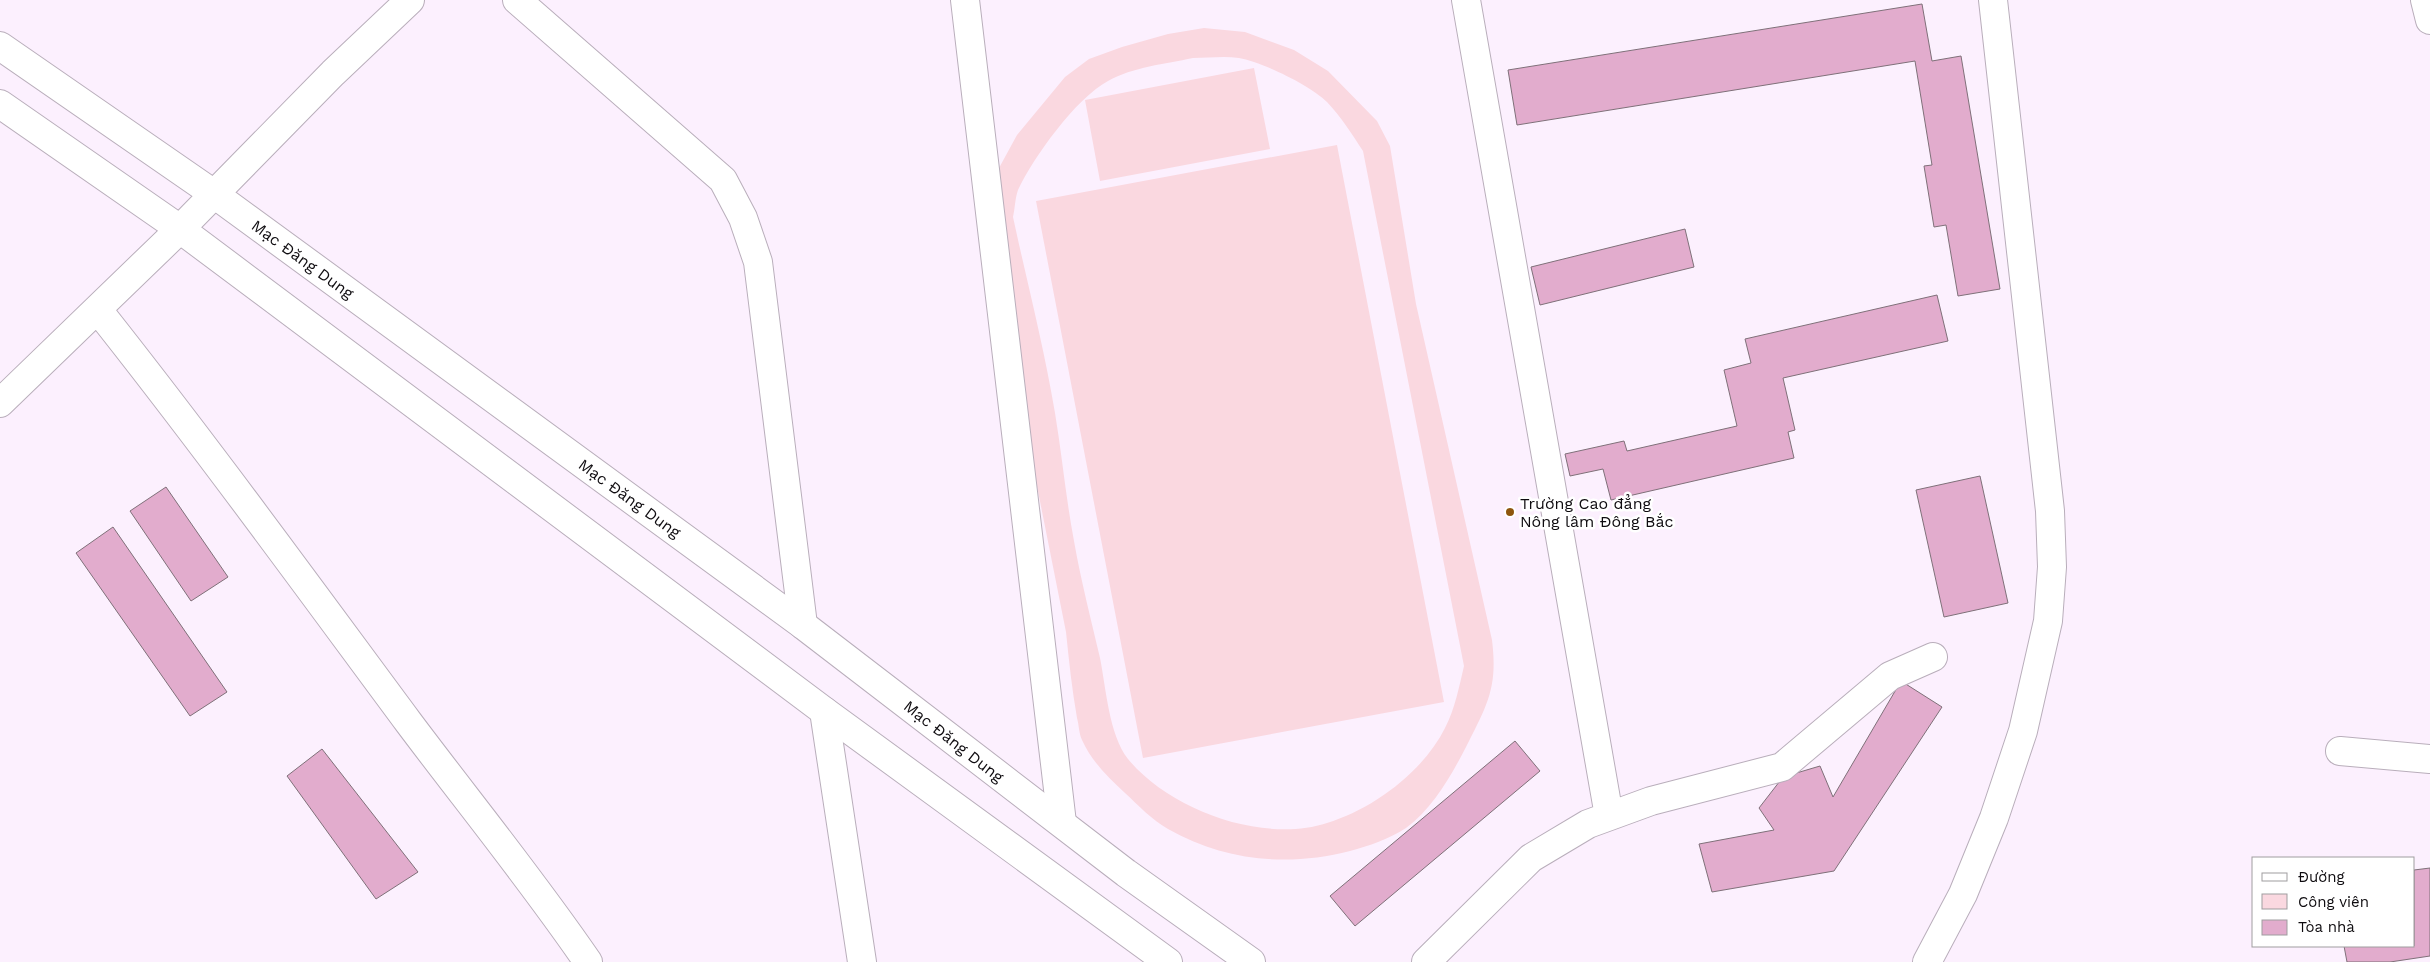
<svg xmlns="http://www.w3.org/2000/svg" width="2430" height="962" font-family="'Work Sans',sans-serif">
  <style>
    .green { fill: #fad8e0; fill-rule: evenodd }
    .building { fill: #e2accd; stroke: #7f7079 }
    .lines { fill: none; stroke-linecap: round; stroke-linejoin: round }
    .minor-casing { stroke: #b9aebb; stroke-width: 30 }
    .highway-casing { stroke: #b9aebb; stroke-width: 30 }
    .minor { stroke: #fff; stroke-width: 28 }
    .highway { stroke: #fff; stroke-width: 28 }
    .poi-dot { fill: #8e550d; stroke: #fff; stroke-width: 2 }
    .labels { text-anchor: middle; stroke-width: 5; stroke-linejoin: round; paint-order: stroke }
    .street-label { font-size: 16px; fill: #0e0b0f; stroke: #fff }
    .poi-label { font-size: 16px; fill: #0e0b0f; stroke: #fff; text-anchor: start }
  </style>
  <rect width="100%" height="100%" fill="#fcf0fe"/>
  <path class="green" d="M1204 28 1245 32 1294 50 1328 71 1377 121 1390 146 1416 304 1492 640C1498 688 1487 705 1466 747 1451 776 1433 808 1406 828 1389 839 1369 846 1350 851 1288 867 1224 861 1168 829 1152 820 1138 805 1125 793 1108 777 1092 762 1082 740 1079 734 1079 725 1077 718 1072 690 1069 661 1066 632L988 240 993 179 1017 135 1065 77 1089 59 1122 47 1168 34ZM1193 58C1208 58 1224 56 1239 58 1262 62 1310 85 1327 102 1341 117 1352 134 1363 151L1464 666C1459 687 1455 709 1445 728 1423 772 1373 809 1327 823 1263 844 1170 810 1128 759 1109 735 1106 688 1100 658 1091 619 1081 581 1074 541 1066 499 1062 455 1055 413 1044 347 1027 282 1013 217 1015 209 1015 198 1018 190 1033 158 1076 98 1108 81 1133 67 1165 64 1193 58Z
    M1254 68 1270 149 1100 181 1085 100Z
    M1337 145 1444 702 1143 758 1036 201Z"/>
  <path class="building" d="M1922 4 1932 61 1961 56 2000 289 1958 296 1946 225 1934 227 1924 166 1932 165 1915 61 1517 125 1508 70Z
    M1685 229 1694 267 1540 305 1531 267Z
    M1937 295 1948 341 1783 378 1795 430 1788 432 1794 458 1611 500 1603 469 1570 476 1565 454 1624 441 1627 451 1737 426 1724 370 1751 363 1745 339Z
    M1980 476 2008 603 1944 617 1916 490Z
    M166 487 228 577 191 601 130 511Z
    M113 527 227 692 190 716 76 553Z
    M1901 681 1942 707 1834 871 1712 892 1699 844 1774 830 1759 808 1783 777 1820 766 1833 797Z
    M1515 741 1540 771 1355 926 1330 896Z
    M322 749 418 872 376 899 287 776Z
    M2430 868V956L2390 962H2347L2344 946H2414V870Z"/>
  <g class="lines">
    <g class="minor-casing">
      <path id="minor" d="M517 0 723 180 743 218 758 262 803 625
        M965 0 1062 823
        M1466 0 1609 816
        M2425 0 2430 20
        M98 310C205 445 306 584 409 723 469 803 532 880 588 962
        M0 403 180 229 333 73 410 0
        M824 711 862 962
        M2340 751 2430 759
        M1426 962 1531 858 1588 824 1651 801 1782 767 1890 676 1933 657
        M1927 962 1963 894 1994 818 2023 731 2048 621 2052 567 2050 511 1993 0"/>
    </g>
    <g class="highway-casing">
      <path id="highway" d="M0 46 214 194 803 625 1126 873 1251 962
        M0 104 180 229 824 711 1168 962"/>
    </g>
    <use href="#minor" class="minor"/>
    <use href="#highway" class="highway"/>
  </g>
  <circle class="poi-dot" cx="1510" cy="512" r="5"/>
  <g class="labels">
    <g class="street-label">
      <text transform="translate(303 259) rotate(36)" y="6">Mạc Đăng Dung</text>
      <text transform="translate(630 498) rotate(36)" y="6">Mạc Đăng Dung</text>
      <text transform="translate(954 741) rotate(38)" y="6">Mạc Đăng Dung</text>
    </g>
    <g class="poi-label">
      <text x="1520" y="509">Trường Cao đẳng<tspan x="1520" dy="18">Nông lâm Đông Bắc</tspan></text>
    </g>
  </g>
  <rect x="2252" y="857" width="162" height="90" fill="#ffffff" stroke="#9f9d9f"/>
  <rect x="2262" y="873" width="25" height="8" fill="#ffffff" stroke="#9f9d9f"/>
  <text x="2298" y="882" font-size="15" fill="#0e0b0f">Đường</text>
  <rect x="2262" y="894" width="25" height="15" fill="#fad8e0" stroke="#9f9d9f"/>
  <text x="2298" y="907" font-size="15" fill="#0e0b0f">Công viên</text>
  <rect x="2262" y="920" width="25" height="15" fill="#e2accd" stroke="#9f9d9f"/>
  <text x="2298" y="932" font-size="15" fill="#0e0b0f">Tòa nhà</text>
</svg>
